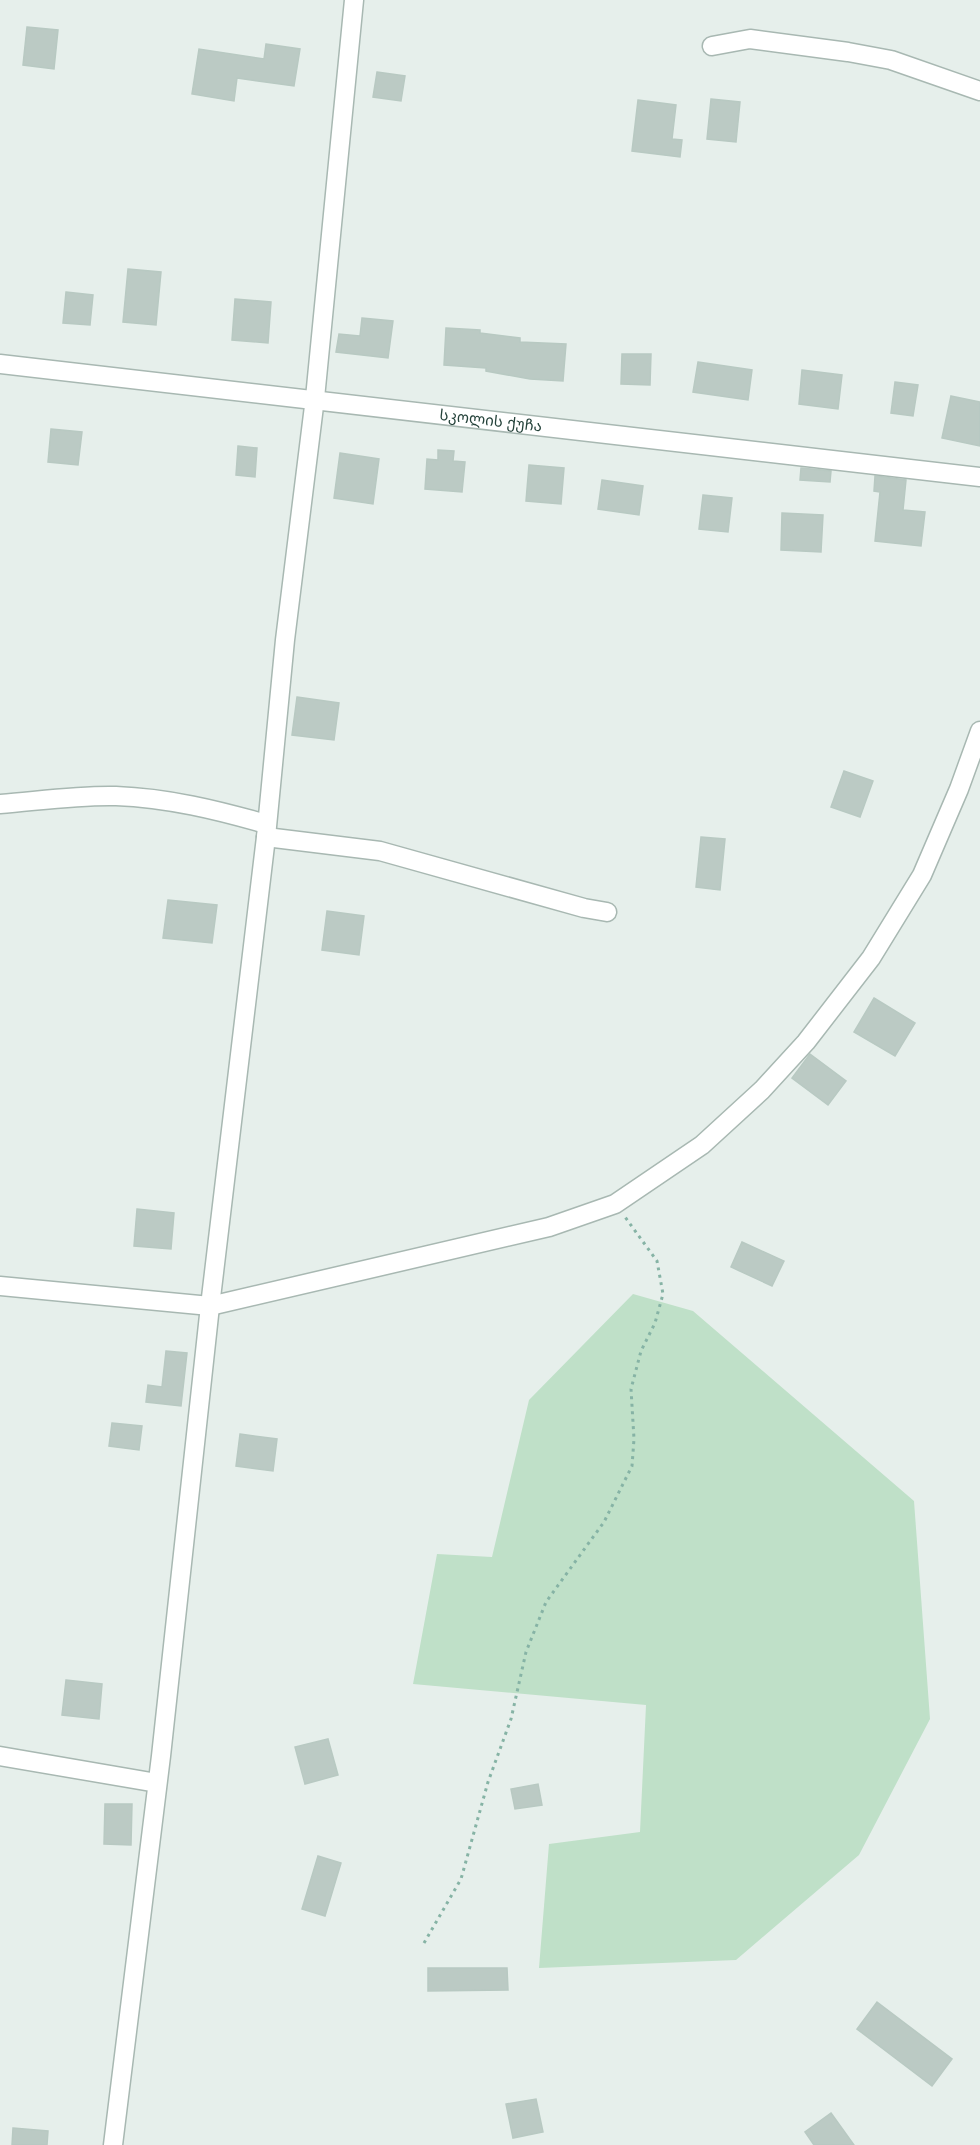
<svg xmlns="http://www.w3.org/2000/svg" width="980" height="2145" font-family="Inter,'Noto Sans Georgian',sans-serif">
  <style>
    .green { fill: #bfe0c8 }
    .building { fill: #bbcac4; stroke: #b8c9c2; stroke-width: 1.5 }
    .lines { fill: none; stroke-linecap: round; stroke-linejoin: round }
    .minor-casing { stroke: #a8b8b2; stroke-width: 21 }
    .path { stroke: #86b3a5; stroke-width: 3; stroke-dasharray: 3 4.5; stroke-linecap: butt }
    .minor { stroke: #fff; stroke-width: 18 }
    .labels { text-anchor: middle; stroke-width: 5; stroke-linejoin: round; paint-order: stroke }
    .street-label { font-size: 15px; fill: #24423a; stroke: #f7fbf9 }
  </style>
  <rect width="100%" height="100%" fill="#e6efeb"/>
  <path class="green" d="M633 1294 693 1311 914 1501 930 1719 859 1855 736 1960 539 1968 549 1844 640 1832 646 1705 413 1684 437 1554 492 1557 529 1400Z"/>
  <path class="building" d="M27 27 58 30 54 69 23 65Z
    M266 44 300 49 294 86 237 78 234 101 192 94 199 49 264 59Z
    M377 72 405 76 401 101 373 97Z
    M711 99 740 102 736 142 707 139Z
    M638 100 676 105 672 139 682 140 680 157 632 151Z
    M128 269 161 272 156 325 123 322Z
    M66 292 93 295 90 325 63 323Z
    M235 299 271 302 268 343 232 340Z
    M362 318 393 321 388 358 336 352 339 334 360 336Z
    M446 328 480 330V333L520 338V342L566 344 563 381 530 379 486 371V368L444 365Z
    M622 354H651L650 385 621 384Z
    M698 362 752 370 748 400 693 392Z
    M802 370 842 375 838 409 799 404Z
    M895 382 918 385 913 416 891 413Z
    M951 396 980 402V446L942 438Z
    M51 429 82 432 78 465 48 462Z
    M238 446 257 448 255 477 236 475Z
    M438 450 454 451 453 461 465 462 462 492 425 489 427 459 438 460Z
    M340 453 379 459 373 504 334 498Z
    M529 465 564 468 561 504 526 501Z
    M801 468 831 471 830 482 800 480Z
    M875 476 906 480 903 510 925 512 921 546 875 541 880 492 874 491Z
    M602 480 643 486 639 515 598 509Z
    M703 495 732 498 728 532 699 529Z
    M782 513 823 515 821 552 781 550Z
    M297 697 339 703 334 740 292 735Z
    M844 771 873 781 860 817 831 807Z
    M701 837 725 839 720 890 696 887Z
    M168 900 217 905 212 943 163 938Z
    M327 911 364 916 359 955 322 950Z
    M874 998 915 1023 895 1056 854 1032Z
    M810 1054 846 1081 828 1105 792 1078Z
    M137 1209 174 1213 171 1249 134 1246Z
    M742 1242 784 1261 772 1286 731 1267Z
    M166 1351 187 1353 181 1406 146 1402 148 1385 162 1387Z
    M112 1423 142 1426 139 1450 109 1446Z
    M240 1434 277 1439 273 1471 236 1466Z
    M66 1680 102 1684 99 1719 62 1715Z
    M328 1739 338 1775 305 1784 295 1747Z
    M538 1784 542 1805 515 1809 511 1789Z
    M105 1804H132L131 1845 104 1844Z
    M318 1856 341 1863 325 1916 302 1909Z
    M428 1968H507L508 1990 428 1991Z
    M877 2002 952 2059 932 2086 857 2029Z
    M536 2099 543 2132 513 2138 506 2104Z
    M831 2113 854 2145H814L805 2132Z
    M13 2128 48 2131 47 2145H12Z"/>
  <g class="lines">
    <g class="minor-casing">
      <g id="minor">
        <path d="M712 46 750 39 848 52 891 60 980 91"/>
        <path id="s1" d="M0 364 980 477"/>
        <path d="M0 804C38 801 77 795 116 796 168 798 217 810 266 824"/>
        <path d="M266 837 380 851 584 908 607 912"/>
        <path d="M0 1286 210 1306 549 1227 615 1204 702 1145 762 1090 806 1042 871 958 922 875 959 789 980 731"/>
        <path d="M0 1756 157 1783"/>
        <path d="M113 2145 161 1756 210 1306 266 837 285 640 315 398 354 0"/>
      </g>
    </g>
    <path class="path" d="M424 1943 461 1879 488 1782 511 1719 526 1652 546 1602 604 1522 632 1466 634 1439 631 1389 641 1351 655 1323 663 1294 657 1261 625 1217"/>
    <use href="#minor" class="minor"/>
  </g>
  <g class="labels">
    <g class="street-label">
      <text dy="5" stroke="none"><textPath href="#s1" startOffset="494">სკოლის ქუჩა</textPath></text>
    </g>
  </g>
</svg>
